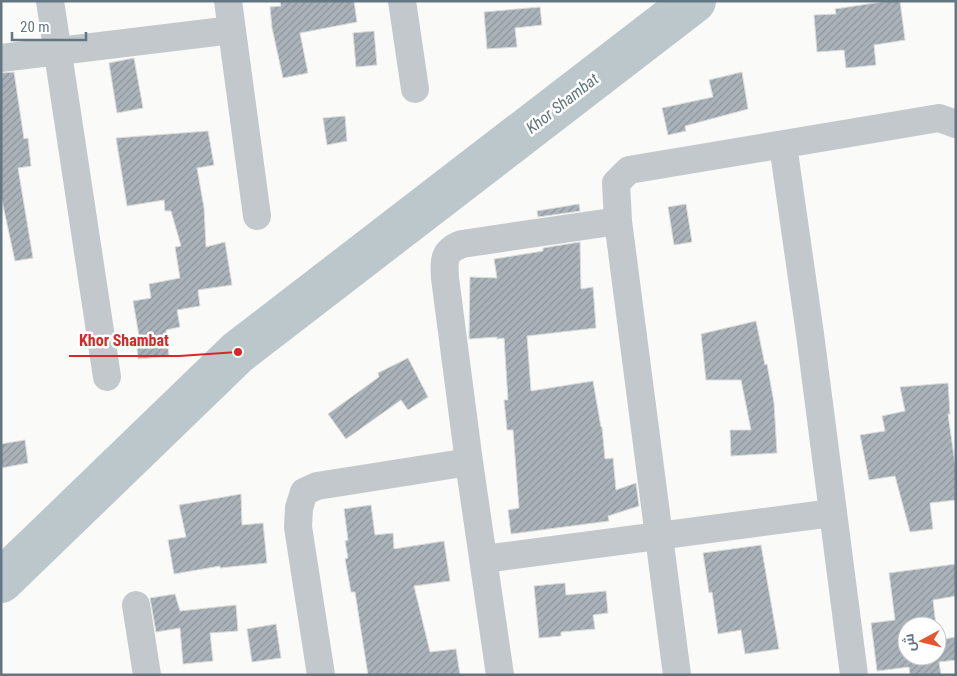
<svg xmlns="http://www.w3.org/2000/svg" width="957" height="676" font-family="'Roboto Condensed',Cairo,sans-serif">
  <style>
    .lines { fill: none; stroke-linecap: round; stroke-linejoin: round }
    .river { stroke: #bbc7cb; stroke-width: 44 }
    .building { fill: url(#building-hatch); stroke: #dcdcda }
    .minor { stroke: #c3c8cc; stroke-width: 28 }
    .labels { text-anchor: middle; stroke-width: 5; stroke-linejoin: round; paint-order: stroke }
    .water-label { font-size: 16px; font-style: italic; fill: #60757c; stroke: #fff }
    .leader { fill: none; stroke: #d62828; stroke-width: 2 }
    .callout-dot { fill: #d62828; stroke: #fff; stroke-width: 2 }
    .callout-label { font-size: 16px; text-anchor: middle; font-weight: bold; fill: #d62828; stroke: #fff; stroke-width: 5; stroke-linejoin: round; paint-order: stroke }
  </style>
  <defs>
    <pattern id="building-hatch" width="6" height="6" patternUnits="userSpaceOnUse" patternTransform="scale(1.25)"><rect width="6" height="6" fill="#aab3b9"/><path d="M-1 1l2-2M0 6l6-6M5 7l2-2" fill="none" stroke="#8e969c"/></pattern>
  </defs>
  <rect width="100%" height="100%" fill="#fafaf8"/>
  <g class="lines">
    <path class="river" d="M1 581 238 352 694 1"/>
  </g>
  <path class="building" d="M280 1H354L357 22 300 33 308 73 283 78 272 28 270 7 281 6Z
    M888 1H900L905 40 874 45 876 65 846 68 844 50 817 52 814 15 836 14 835 9Z
    M540 7 542 25 515 28 517 47 487 49 484 12Z
    M374 31 377 65 356 67 353 33Z
    M134 58 143 108 117 113 109 63Z
    M14 72 24 139 28 138 31 166 18 168 33 258 15 261 1 196V73Z
    M742 72 748 109 685 126 686 131 668 135 662 108 713 97 709 80Z
    M345 116 347 141 327 145 323 118Z
    M208 131 214 165 197 168 204 208 206 247 225 242 232 285 198 290 200 306 177 310 180 327 166 330 169 356 138 359 136 337 139 336 133 301 151 298 149 284 180 278 175 247 181 246 171 211H165L164 200 127 206 116 138Z
    M579 204 580 211 538 217 537 211Z
    M686 204 692 242 674 245 668 207Z
    M580 242 581 289 593 287 596 328 527 336 531 391 593 381 601 427H602L605 459 613 458 616 490 636 483 639 506 608 516 609 521 511 534 508 510 519 508 513 430H507L504 400H508L504 338 497 339V337L469 339 470 277 497 278 494 259 543 251V248Z
    M756 321 765 365 767 364 774 403 777 453 731 456 730 430H751L741 380H706L701 334Z
    M408 358 428 397 408 410 401 400 346 439 328 414 379 377 378 373Z
    M948 383 950 414H948L956 471V500L930 503 933 529 910 532 895 476 869 480 860 435 885 431 882 416 905 411 900 387Z
    M25 440 28 463 1 468V444Z
    M241 494 242 525 263 523 267 563 220 568V566L174 574 168 540 186 537 179 505Z
    M371 505 375 535 393 533 394 549 444 541 450 581 414 586 430 652 456 649 460 675H368L355 592H351L345 559 348 558 345 541 348 540 344 509Z
    M761 545 779 649 745 654 741 630 718 634 712 592 709 593 703 553Z
    M956 564V596L933 600 936 626H907V656H937V636L938 640 956 637V660L939 662 941 675H910L909 667 877 671 871 623 895 620 889 573Z
    M565 583 566 595 606 591 608 613 593 615 595 629 561 632V636L539 638 534 586Z
    M175 594 180 611 236 605 238 631 210 633 213 661 183 664 180 628 156 632 150 598Z
    M276 624 281 658 252 662 247 629Z"/>
  <g class="lines">
    <path class="minor" d="M50 1 107 377
      M228 1 257 216
      M402 1 415 89
      M1 58 232 30
      M783 145 810 334 854 675
      M484 559 832 513
      M136 605 147 675
      M321 675 298 527 299 508 304 492 317 486 469 462
      M500 675 469 462 445 278C444 260 443 251 462 244L618 221
      M677 675 618 221 616 183 629 170 939 118 956 124"/>
  </g>
  <g class="labels">
    <g class="water-label">
      <text transform="translate(562 103) rotate(-38)" y="6">Khor Shambat</text>
    </g>
  </g>
  <path class="leader" d="M238 352L179 356H69"/>
  <circle class="callout-dot" cx="238" cy="352" r="5"/>
  <g class="callout-label">
    <text x="124" y="346">Khor Shambat</text>
  </g>
  <rect width="957" height="676" fill="none" stroke="#657683" stroke-width="5"/>
  <g transform="translate(922 641) rotate(263)"><circle r="24" fill="#ffffff" stroke="#c1c8cd"/>
  <path d="M0-4L9 19L0 12L-9 19Z" fill="#e4572e"/>
  <text y="-8" font-size="14" font-weight="bold" text-anchor="middle" fill="#657683">ش</text>
  </g>
  <path d="M12 32v8h74v-8" fill="none" stroke="#657683" stroke-width="2.5"/>
  <text x="20" y="32" font-size="15" fill="#657683" stroke="#ffffff" stroke-width="4" paint-order="stroke">20 m</text>
</svg>
